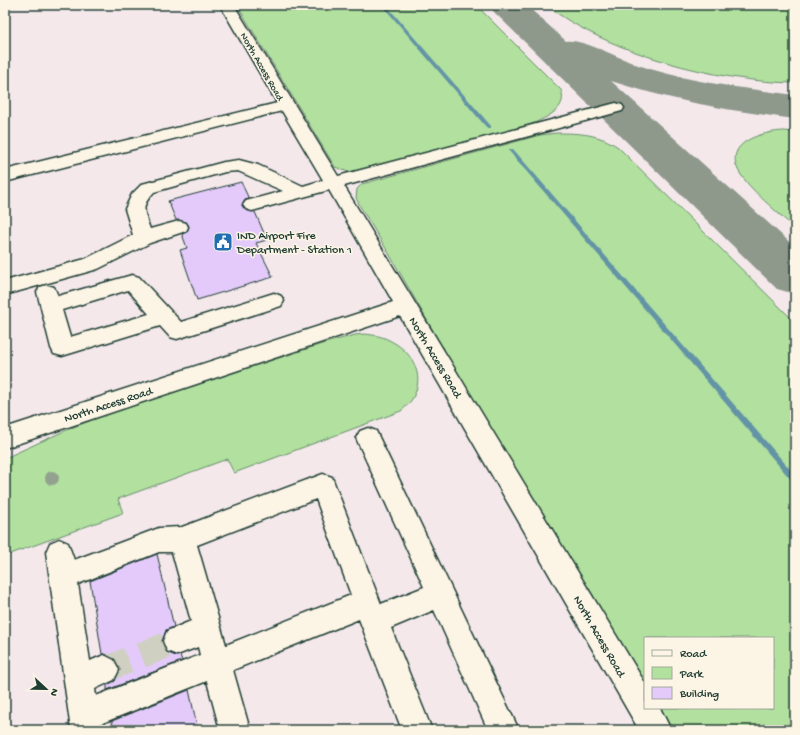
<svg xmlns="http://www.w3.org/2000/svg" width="800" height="735" font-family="'Gochi Hand',sans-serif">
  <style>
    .built { fill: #f4e8eb; fill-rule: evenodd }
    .green { fill: #b1e09f; stroke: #688e6a }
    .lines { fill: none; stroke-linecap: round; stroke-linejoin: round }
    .stream { fill: #6394a5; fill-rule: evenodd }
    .taxiway { fill: #8e998c; fill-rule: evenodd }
    .building { fill: #e3cafa; stroke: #1f3d34 }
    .minor-tunnel { stroke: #d0d0c2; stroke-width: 26; stroke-dasharray: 26 14; stroke-linecap: butt }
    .minor-casing { stroke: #1f3d34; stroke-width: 3 }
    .minor { fill: #fcf5e5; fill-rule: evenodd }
    .tree { fill: #92a28f }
    .labels { text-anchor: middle; stroke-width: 3; stroke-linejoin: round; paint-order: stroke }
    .far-street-label { font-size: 10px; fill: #1f3d34; stroke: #fcf5e5 }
    .poi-label { font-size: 12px; fill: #1f3d34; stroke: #fcf5e5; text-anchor: start }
    .street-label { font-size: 12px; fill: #1f3d34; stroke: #fcf5e5 }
  </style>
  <rect width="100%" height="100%" fill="#fcf5e5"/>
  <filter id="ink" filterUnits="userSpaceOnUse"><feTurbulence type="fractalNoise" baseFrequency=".025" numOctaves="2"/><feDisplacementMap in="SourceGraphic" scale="8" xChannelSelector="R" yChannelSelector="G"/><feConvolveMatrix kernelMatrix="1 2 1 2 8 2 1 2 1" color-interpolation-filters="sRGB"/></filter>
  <g filter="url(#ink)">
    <path class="built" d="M5 5H795V730H5ZM645 638H773V708H645Z"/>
    <path class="green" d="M237 5H476L562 91C562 94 563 98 562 101 559 114 536 122 525 127L351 173 335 167Z
      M546 5H795V83C718 82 607 53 546 5Z
      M784 131 795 132V229C779 213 757 196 744 179 717 145 758 132 784 131Z
      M557 133C580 133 599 134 618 147L795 322V730H672L659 708H773V638H645V684L592 594 475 404 388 252 361 208 356 198 357 189 362 184 540 135Z
      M365 334C373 335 382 336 389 340 420 355 429 389 401 411L234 473 227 459 118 499 123 513 5 556V458L71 428 105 415 325 343 355 335Z"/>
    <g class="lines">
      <path class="stream" d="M382 5H386L491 126V128H487Z
        M509 149H513L795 475V483L793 482 509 151Z"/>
      <path class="taxiway" d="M489 5H526L566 41C580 38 620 58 635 64 686 82 742 88 795 95V119C732 111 671 101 611 81L795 247V294L777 289 494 12Z"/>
    </g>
    <path class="building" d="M241 182 249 199 245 200 242 205 246 210 255 212 267 240 256 243 273 277 197 300 180 250 187 248 182 234 187 232 189 226 186 222 176 220 168 201Z
      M157 554 174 627 166 630 162 642 166 652 176 656 180 655 182 661 107 690V685L115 681 120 669 115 659 105 654H102L90 581Z
      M189 690 198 730H114L112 721Z"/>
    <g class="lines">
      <path class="minor-tunnel" d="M104 670 177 641"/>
      <g class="minor-casing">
        <path id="minor" d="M220 5H234L338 176 616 103 622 105 624 108 622 111 344 186 645 683V708H660L671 730H639L400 316 5 448V428L393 302 329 190 252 211 246 209 243 205 246 201 283 191 238 171 225 172 154 192C140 207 144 211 150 229L179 221 186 223 188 227 186 231 150 243 98 269 5 295V281L85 259 133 235 125 209 132 194 142 184 224 162 239 160 258 165 303 186 323 180 282 111 5 182V170L277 103Z
          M132 275 139 277 181 322 274 293 281 296 284 301 281 306 177 339 170 337 160 326 62 356 54 354 51 348 37 292 40 287 47 285 54 287 58 296ZM128 290 149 314 70 337 62 310Z
          M368 428 376 431 519 730H488L434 610 391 628 432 730H402L359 619 233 670 250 730H220L207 681 100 724 101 730H71L46 552 50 543 59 539 68 543 74 560 159 528 182 527 323 474 332 477 335 485 381 604 424 587 356 438 360 431ZM316 499 351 595 226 645 197 545ZM159 552H172L191 621 167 631 163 641 167 651 177 655 198 647 200 655 96 696 95 689 114 680 119 670 114 660 104 655 90 661 78 584Z"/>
      </g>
      <use href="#minor" class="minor"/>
    </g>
    <circle class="tree" cx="52" cy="478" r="7"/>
  </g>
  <defs>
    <g id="civic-square" transform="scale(1)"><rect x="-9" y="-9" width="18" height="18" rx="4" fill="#1f6fb2" stroke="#fcf5e5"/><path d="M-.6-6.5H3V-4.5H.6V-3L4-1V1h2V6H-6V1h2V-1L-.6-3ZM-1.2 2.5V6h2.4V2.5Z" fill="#fff"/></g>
  </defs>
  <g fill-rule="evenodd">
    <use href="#civic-square" x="223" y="242"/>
  </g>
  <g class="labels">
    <g class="far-street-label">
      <text transform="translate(263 66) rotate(60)" y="4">North Access Road</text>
    </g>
    <g class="poi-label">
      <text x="237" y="239">IND Airport Fire<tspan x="237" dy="14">Department - Station 1</tspan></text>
    </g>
    <g class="street-label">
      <text transform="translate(436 357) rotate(59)" y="4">North Access Road</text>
      <text transform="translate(108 404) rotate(-18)" y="4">North Access Road</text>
      <text transform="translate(600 636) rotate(60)" y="4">North Access Road</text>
    </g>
  </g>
  <rect width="800" height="735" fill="none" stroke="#fcf5e5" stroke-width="20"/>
  <rect x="10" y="10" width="780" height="715" fill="none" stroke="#1f3d34" stroke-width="1.5" filter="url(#ink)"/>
  <rect x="644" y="637" width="130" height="72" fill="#fcf5e5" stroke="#a4ab9e"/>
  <rect x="652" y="650" width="20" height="6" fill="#fcf5e5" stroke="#a4ab9e"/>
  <text x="680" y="657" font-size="12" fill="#1f3d34">Road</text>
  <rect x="652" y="667" width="20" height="12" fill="#b1e09f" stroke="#a4ab9e"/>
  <text x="680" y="677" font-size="12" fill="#1f3d34">Park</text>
  <rect x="652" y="687" width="20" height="12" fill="#e3cafa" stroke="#a4ab9e"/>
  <text x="680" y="697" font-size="12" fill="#1f3d34">Building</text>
  <g transform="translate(46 689) rotate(112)" stroke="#fcf5e5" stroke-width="3" paint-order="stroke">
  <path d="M0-3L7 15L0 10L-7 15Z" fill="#1f3d34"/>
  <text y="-6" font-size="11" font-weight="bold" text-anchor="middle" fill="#1f3d34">N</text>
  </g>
</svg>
